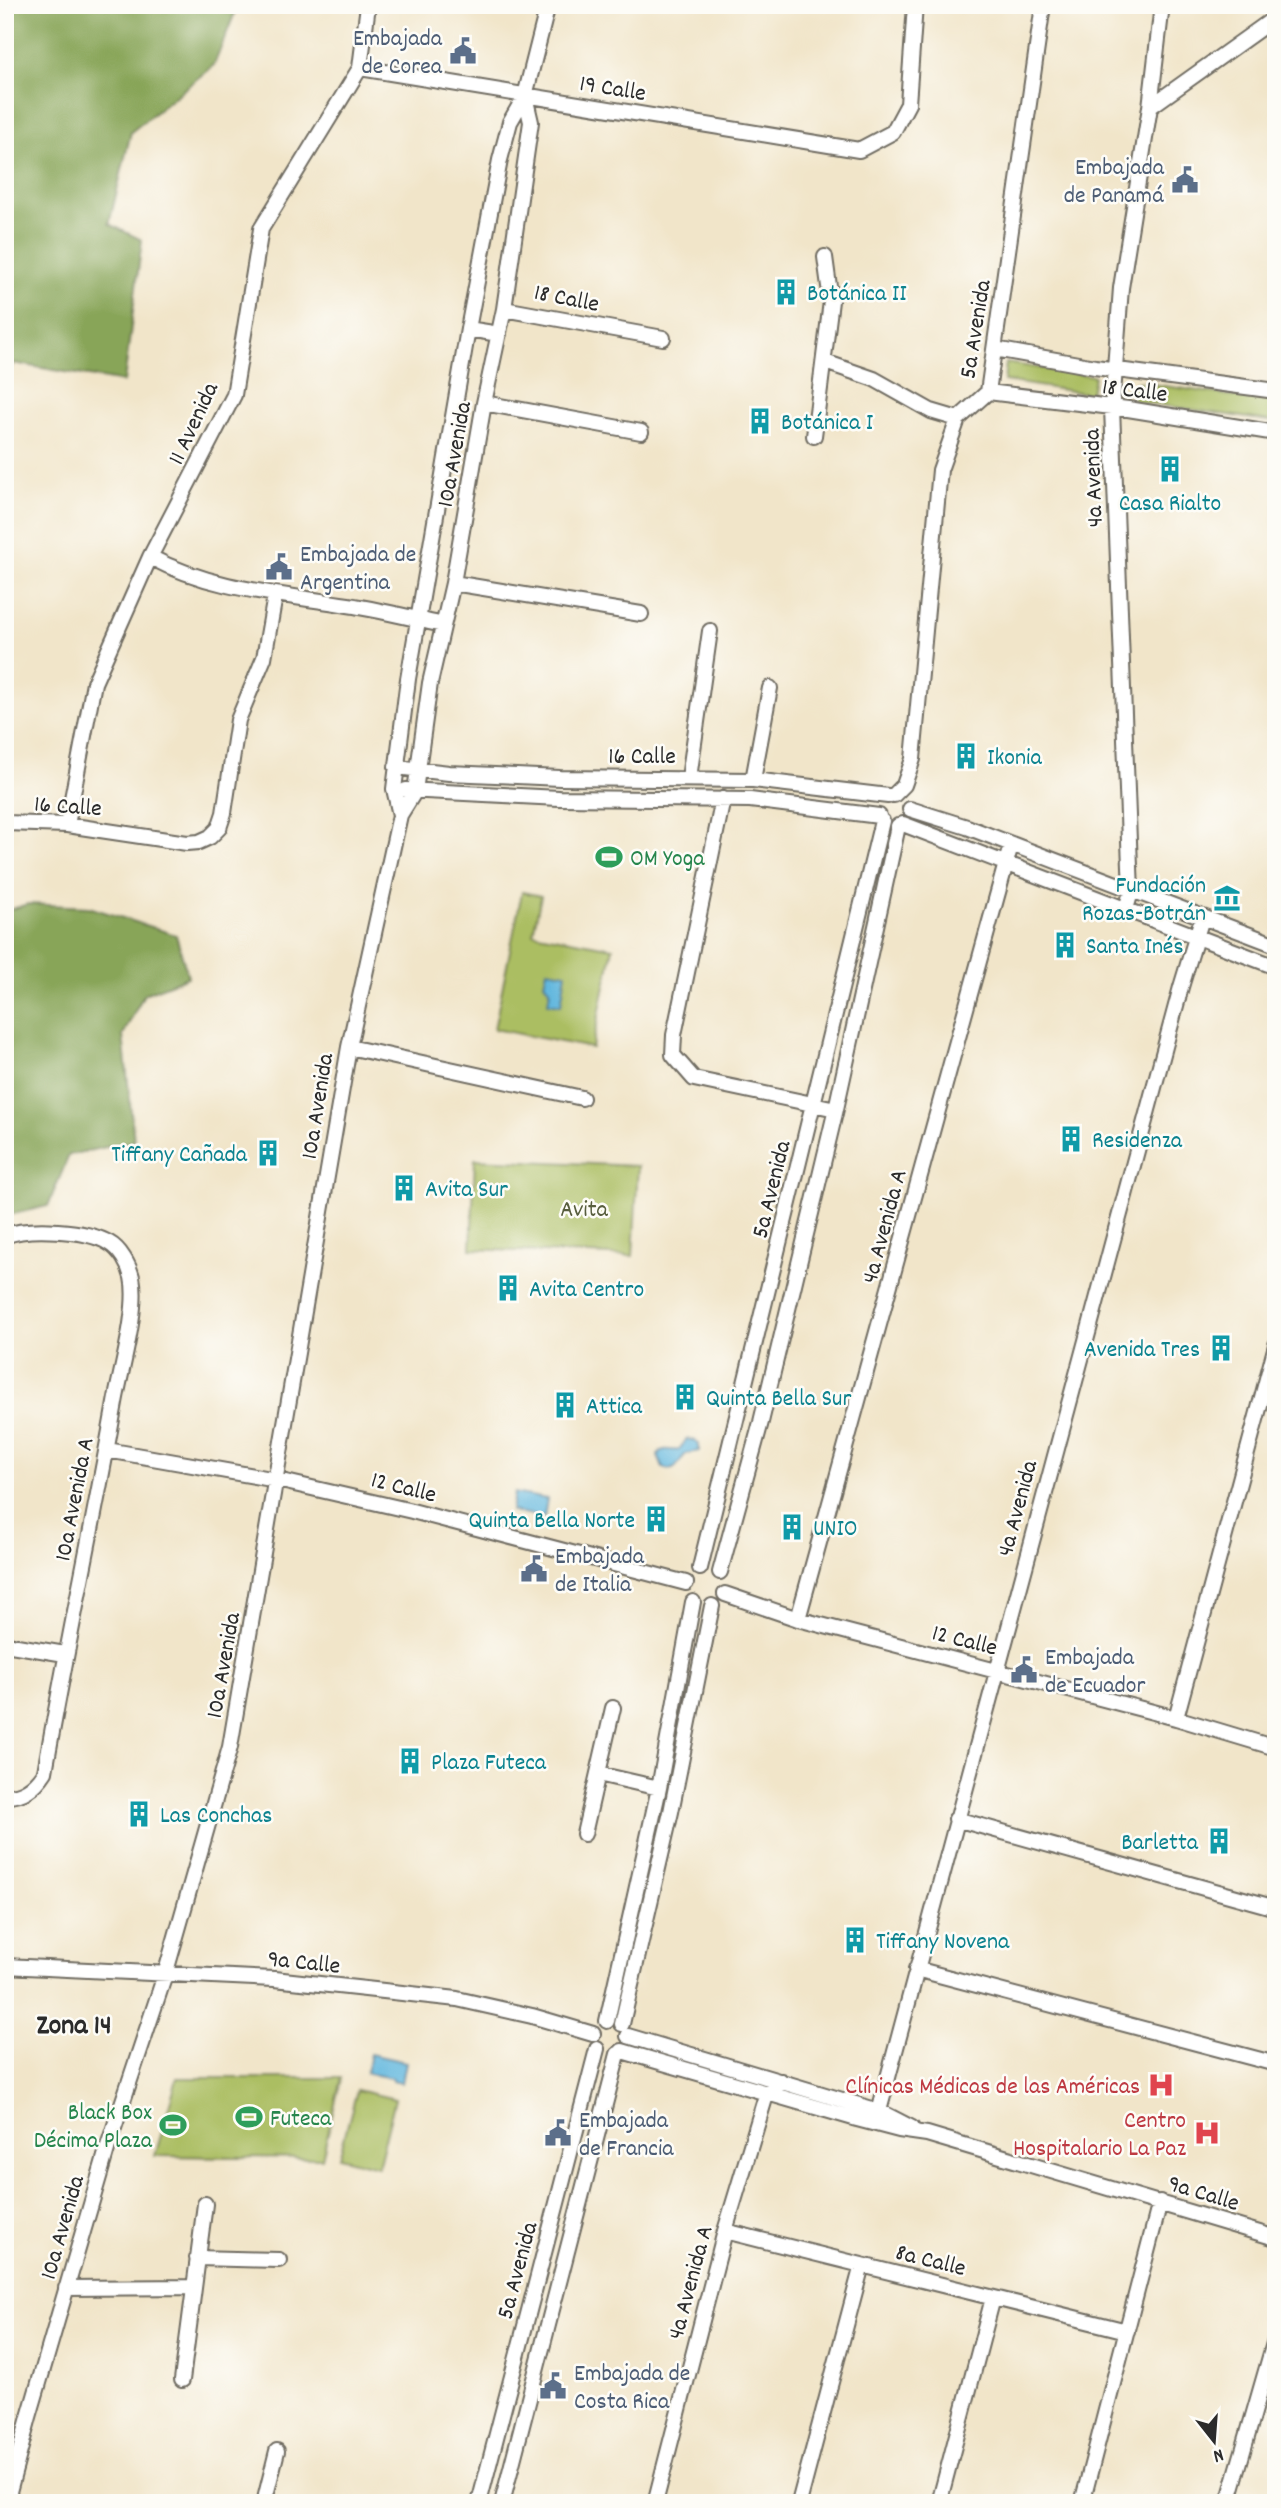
<svg xmlns="http://www.w3.org/2000/svg" width="1281" height="2508" font-family="Dekko,sans-serif">
  <style>
    .green { fill: #abbe62; stroke: #6b7446; stroke-width: 2 }
    .forest { fill: #88a558; stroke: #5a6842; stroke-width: 2 }
    .water { fill: #62b7de; stroke: #467184; stroke-width: 2 }
    .lines { fill: none; stroke-linecap: round; stroke-linejoin: round }
    .minor-casing { stroke: #706c62; stroke-width: 18 }
    .minor { stroke: #fff; stroke-width: 14 }
    .labels { text-anchor: middle; stroke-width: 5; stroke-linejoin: round; paint-order: stroke }
    .service-label { font-size: 24px; fill: #4e5e75; stroke: #fdfcf7; text-anchor: start }
    .street-label { font-size: 24px; fill: #2b2b2b; stroke: #fdfcf7 }
    .culture-label { font-size: 24px; fill: #0d838f; stroke: #fdfcf7; text-anchor: start }
    .leisure-label { font-size: 24px; fill: #27864d; stroke: #fdfcf7; text-anchor: start }
    .park-label { font-size: 24px; fill: #585e3e; stroke: #fdfcf7 }
    .health-label { font-size: 24px; fill: #be3a42; stroke: #fdfcf7; text-anchor: end }
    .quarter-label { font-size: 28px; font-weight: bold; fill: #2b2b2b; stroke: #fdfcf7 }
  </style>
  <rect width="100%" height="100%" fill="#fdfcf7"/>
  <filter id="ink" filterUnits="userSpaceOnUse"><feTurbulence type="fractalNoise" baseFrequency=".0143" numOctaves="2"/><feDisplacementMap in="SourceGraphic" scale="14" xChannelSelector="R" yChannelSelector="G"/><feConvolveMatrix kernelMatrix="1 2 1 2 8 2 1 2 1" color-interpolation-filters="sRGB"/></filter>
  <filter id="wash" filterUnits="userSpaceOnUse"><feTurbulence type="fractalNoise" baseFrequency=".00686" numOctaves="4" result="noise"/><feDisplacementMap in="SourceGraphic" scale="28" xChannelSelector="R" yChannelSelector="G"/><feGaussianBlur stdDeviation="1.57" result="paint"/><feColorMatrix in="noise" values="0 0 0 0 0 0 0 0 0 0 0 0 0 0 0 0 0 1.4 0 .05"/><feComposite in="paint" operator="in"/></filter>
  <g filter="url(#wash)">
    <rect width="100%" height="100%" fill="#f1e5c9"/>
    <path class="green" d="M1006 363 1094 376 1091 394 1004 381Z
      M1137 382 1276 402V422L1134 401 1130 390Z
      M522 892 541 896 533 933 613 948 592 1048 494 1029Z
      M475 1159 638 1166 633 1256 471 1249Z
      M177 2078H341L322 2158 155 2156Z
      M357 2090 395 2099 378 2167 339 2157Z"/>
    <path class="forest" d="M5 5H238L214 65 131 132 109 224 142 240 124 382 13 363 7 378 5 433Z
      M28 904 89 907 176 935 188 977 144 994 123 1035 134 1141 69 1155 48 1206 5 1216V911Z"/>
    <path class="water" d="M547 970 566 973 561 1005 548 1003 550 990 544 983Z
      M686 1439 696 1441 699 1444V1451L686 1454C678 1461 677 1474 663 1468L658 1456C663 1445 670 1452 679 1450Z
      M514 1493 547 1499 544 1517 511 1511Z
      M370 2054 406 2062 402 2083 392 2081V2078L366 2073Z"/>
  </g>
  <g filter="url(#ink)">
    <g class="lines">
      <g class="minor-casing">
        <path id="minor" d="M360 68 859 150 893 132 908 104 915 5
          M1150 107 1276 17
          M504 309 663 338
          M468 329 499 334
          M995 349 1095 367 1276 391
          M825 362 874 379 931 411 958 419
          M988 392 1128 409 1276 433
          M484 403 641 432
          M814 436 831 301 825 257
          M150 557C212 590 281 594 348 605 380 610 412 618 443 625
          M453 583 641 614
          M396 767 449 773 560 778 753 780 888 796
          M689 778 710 631
          M753 780 770 688
          M406 790 559 798 750 800 879 816
          M894 795 904 785 913 759 940 470 958 419 988 392 1043 5
          M723 799 674 1035 673 1055 694 1079 836 1109
          M910 809 967 827 1276 945
          M400 815 394 789 408 679 468 329 500 160 510 122 525 96 548 5
          M5 823 67 825 187 843 199 842 210 837 219 828 224 813 238 720 264 658 275 596
          M903 824 1276 967
          M67 825 94 683 150 557 234 395 261 229 360 68 368 5
          M1126 909 1131 892 1112 408 1121 288 1150 107 1162 5
          M349 1047 582 1098
          M5 1236C28 1226 88 1230 109 1243 120 1249 129 1265 132 1277 139 1309 121 1369 115 1403 93 1526 66 1649 45 1772 36 1786 23 1797 5 1796
          M107 1450 277 1480 412 1511 686 1583
          M700 1568 882 821
          M720 1572 761 1422 836 1109 898 826
          M725 1594 798 1619 1176 1718 1276 1748
          M798 1619 1011 845
          M5 1644 65 1654
          M1176 1718 1276 1345
          M598 1774 659 1788
          M956 1819 1276 1908
          M584 1834 613 1708
          M5 1966 274 1979 457 1999 532 2016 593 2034
          M916 1969 1276 2064
          M607 2021 659 1788 693 1602
          M622 2024 671 1812 712 1606
          M628 2036 879 2111 912 2128
          M622 2051 857 2119 899 2130 927 2134 1276 2238
          M879 2111 1181 987 1202 918
          M725 2231 1127 2331
          M197 2258 279 2260
          M66 2288 193 2287
          M182 2380 205 2204
          M6 2503 29 2417 108 2146 165 1975 230 1747 349 1047 400 815 415 791 430 683 453 583 484 403 504 309 531 122 525 96
          M264 2503 277 2451
          M479 2503 597 2049
          M502 2503 618 2054
          M655 2503 725 2231 767 2092 781 2081
          M799 2503 862 2265
          M939 2503 993 2298
          M1082 2503 1160 2202
          M1228 2503 1276 2336"/>
      </g>
      <use href="#minor" class="minor"/>
    </g>
  </g>
  <defs>
    <g id="civic-bare" transform="scale(2.1)"><path d="M-.6-6.5H3V-4.5H.6V-3L4-1V1h2V6H-6V1h2V-1L-.6-3ZM-1.2 2.5V6h2.4V2.5Z" fill="#5c6f8a" stroke="#fdfcf7" stroke-width="2.5" paint-order="stroke"/></g>
    <g id="building-bare" transform="scale(2.1)"><path d="M-4-6H4V6H1V3H-1V6H-4ZM-2.5-4.3h1.7v1.8h-1.7ZM.8-4.3h1.7v1.8H.8ZM-2.5-1h1.7V.8h-1.7ZM.8-1h1.7V.8H.8Z" fill="#0f9aa8" stroke="#fdfcf7" stroke-width="2.5" paint-order="stroke"/></g>
    <g id="stadium-bare" transform="scale(2.1)"><path d="M0-5a6.5 5 0 1 0 0 10a6.5 5 0 1 0 0-10ZM-3.5-1.8h7v3.6h-7Z" fill="#2e9e5b" stroke="#fdfcf7" stroke-width="2.5" paint-order="stroke"/></g>
    <g id="museum-bare" transform="scale(2.1)"><path d="M0-6L6-3V-2H-6V-3ZM-5-1h2V3h-2ZM-1-1h2V3h-2ZM3-1h2V3H3ZM-6 4H6V6H-6Z" fill="#0f9aa8" stroke="#fdfcf7" stroke-width="2.5" paint-order="stroke"/></g>
    <g id="hospital-bare" transform="scale(2.1)"><path d="M-5-5h3v3.5h4V-5h3V5h-3V1.5h-4V5h-3Z" fill="#e0444e" stroke="#fdfcf7" stroke-width="2.5" paint-order="stroke"/></g>
  </defs>
  <g fill-rule="evenodd">
    <use href="#civic-bare" x="463" y="51"/>
    <use href="#civic-bare" x="1185" y="180"/>
    <use href="#building-bare" x="786" y="292"/>
    <use href="#building-bare" x="760" y="421"/>
    <use href="#building-bare" x="1170" y="469"/>
    <use href="#civic-bare" x="279" y="567"/>
    <use href="#building-bare" x="966" y="756"/>
    <use href="#stadium-bare" x="609" y="857"/>
    <use href="#museum-bare" x="1227" y="898"/>
    <use href="#building-bare" x="1065" y="945"/>
    <use href="#building-bare" x="1071" y="1139"/>
    <use href="#building-bare" x="268" y="1153"/>
    <use href="#building-bare" x="404" y="1188"/>
    <use href="#building-bare" x="508" y="1288"/>
    <use href="#building-bare" x="1221" y="1348"/>
    <use href="#building-bare" x="685" y="1397"/>
    <use href="#building-bare" x="565" y="1405"/>
    <use href="#building-bare" x="656" y="1519"/>
    <use href="#building-bare" x="792" y="1527"/>
    <use href="#civic-bare" x="534" y="1569"/>
    <use href="#civic-bare" x="1024" y="1670"/>
    <use href="#building-bare" x="410" y="1761"/>
    <use href="#building-bare" x="139" y="1814"/>
    <use href="#building-bare" x="1219" y="1841"/>
    <use href="#building-bare" x="855" y="1940"/>
    <use href="#hospital-bare" x="1161" y="2085"/>
    <use href="#stadium-bare" x="249" y="2117"/>
    <use href="#stadium-bare" x="173" y="2125"/>
    <use href="#civic-bare" x="558" y="2133"/>
    <use href="#hospital-bare" x="1207" y="2133"/>
    <use href="#civic-bare" x="553" y="2386"/>
  </g>
  <g class="labels">
    <g class="service-label">
      <text x="442" y="45" text-anchor="end">Embajada<tspan x="442" dy="28">de Corea</tspan></text>
      <text x="1164" y="174" text-anchor="end">Embajada<tspan x="1164" dy="28">de Panamá</tspan></text>
      <text x="300" y="561">Embajada de<tspan x="300" dy="28">Argentina</tspan></text>
      <text x="555" y="1563">Embajada<tspan x="555" dy="28">de Italia</tspan></text>
      <text x="1045" y="1664">Embajada<tspan x="1045" dy="28">de Ecuador</tspan></text>
      <text x="579" y="2127">Embajada<tspan x="579" dy="28">de Francia</tspan></text>
      <text x="574" y="2380">Embajada de<tspan x="574" dy="28">Costa Rica</tspan></text>
    </g>
    <g class="street-label">
      <text transform="translate(613 87) rotate(9)" y="8">19 Calle</text>
      <text transform="translate(567 297) rotate(11)" y="8">18 Calle</text>
      <text transform="translate(974 329) rotate(-81)" y="8">5a Avenida</text>
      <text transform="translate(1135 389) rotate(7)" y="8">18 Calle</text>
      <text transform="translate(192 423) rotate(-65)" y="8">11 Avenida</text>
      <text transform="translate(453 454) rotate(-80)" y="8">10a Avenida</text>
      <text transform="translate(1092 478) rotate(-92)" y="8">4a Avenida</text>
      <text x="642" y="763">16 Calle</text>
      <text transform="translate(68 805) rotate(4)" y="8">16 Calle</text>
      <text transform="translate(316 1106) rotate(-81)" y="8">10a Avenida</text>
      <text transform="translate(770 1189) rotate(-76)" y="8">5a Avenida</text>
      <text transform="translate(883 1226) rotate(-75)" y="8">4a Avenida A</text>
      <text transform="translate(404 1486) rotate(14)" y="8">12 Calle</text>
      <text transform="translate(73 1499) rotate(-79)" y="8">10a Avenida A</text>
      <text transform="translate(1016 1508) rotate(-75)" y="8">4a Avenida</text>
      <text transform="translate(965 1639) rotate(14)" y="8">12 Calle</text>
      <text transform="translate(222 1665) rotate(-80)" y="8">10a Avenida</text>
      <text transform="translate(304 1961) rotate(6)" y="8">9a Calle</text>
      <text transform="translate(1204 2192) rotate(17)" y="8">9a Calle</text>
      <text transform="translate(61 2227) rotate(-74)" y="8">10a Avenida</text>
      <text transform="translate(931 2259) rotate(14)" y="8">8a Calle</text>
      <text transform="translate(516 2270) rotate(-75)" y="8">5a Avenida</text>
      <text transform="translate(689 2282) rotate(-75)" y="8">4a Avenida A</text>
    </g>
    <g class="culture-label">
      <text x="807" y="300">Botánica II</text>
      <text x="781" y="429">Botánica I</text>
      <text x="1170" y="510" text-anchor="middle">Casa Rialto</text>
      <text x="987" y="764">Ikonia</text>
      <text x="1206" y="892" text-anchor="end">Fundación<tspan x="1206" dy="28">Rozas-Botrán</tspan></text>
      <text x="1086" y="953">Santa Inés</text>
      <text x="1092" y="1147">Residenza</text>
      <text x="247" y="1161" text-anchor="end">Tiffany Cañada</text>
      <text x="425" y="1196">Avita Sur</text>
      <text x="529" y="1296">Avita Centro</text>
      <text x="1200" y="1356" text-anchor="end">Avenida Tres</text>
      <text x="706" y="1405">Quinta Bella Sur</text>
      <text x="586" y="1413">Attica</text>
      <text x="635" y="1527" text-anchor="end">Quinta Bella Norte</text>
      <text x="813" y="1535">UNIO</text>
      <text x="431" y="1769">Plaza Futeca</text>
      <text x="160" y="1822">Las Conchas</text>
      <text x="1198" y="1849" text-anchor="end">Barletta</text>
      <text x="876" y="1948">Tiffany Novena</text>
    </g>
    <g class="leisure-label">
      <text x="630" y="865">OM Yoga</text>
      <text x="152" y="2119" text-anchor="end">Black Box<tspan x="152" dy="28">Décima Plaza</tspan></text>
      <text x="270" y="2125">Futeca</text>
    </g>
    <g class="park-label">
      <text x="584" y="1216">Avita</text>
    </g>
    <g class="health-label">
      <text x="1140" y="2093">Clínicas Médicas de las Américas</text>
      <text x="1186" y="2127">Centro<tspan x="1186" dy="28">Hospitalario La Paz</tspan></text>
    </g>
    <g class="quarter-label">
      <text x="74" y="2033">Zona 14</text>
    </g>
  </g>
  <rect width="1281" height="2508" fill="none" stroke="#fdfcf7" stroke-width="28"/>
  <g transform="translate(1214 2441) rotate(163)" stroke="#fdfcf7" stroke-width="5" paint-order="stroke">
  <path d="M0-5L12 26L0 18L-12 26Z" fill="#2b2b2b"/>
  <text y="-10" font-size="19" font-weight="bold" text-anchor="middle" fill="#2b2b2b">N</text>
  </g>
</svg>
